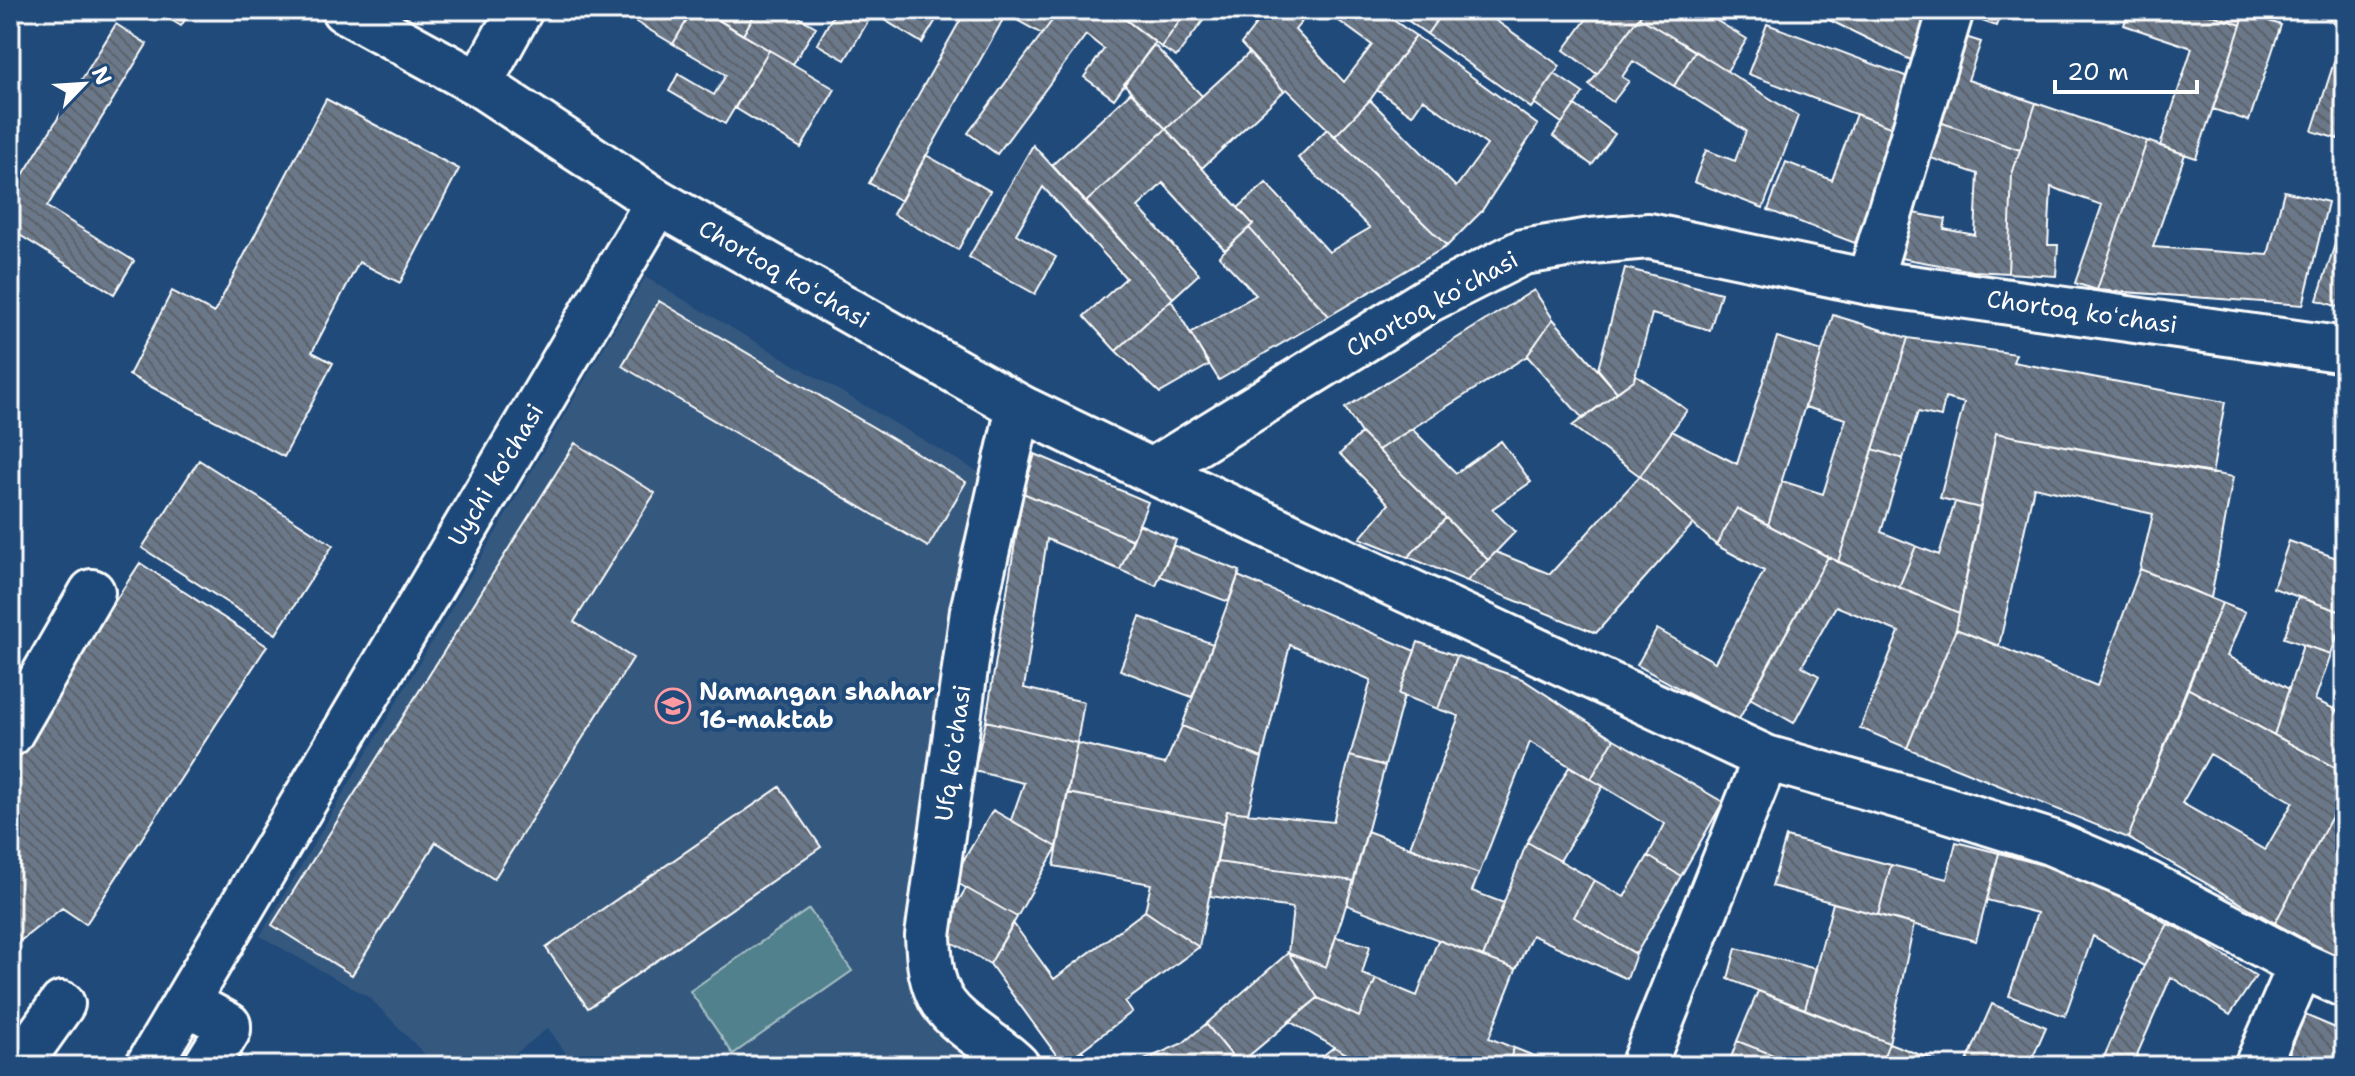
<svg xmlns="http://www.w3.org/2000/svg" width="2355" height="1076" font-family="'Shantell Sans',sans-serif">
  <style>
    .built { fill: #36587e }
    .garden { fill: #51818c; stroke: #a8c0c6; stroke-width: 2 }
    .building { fill: url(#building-back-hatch); stroke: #fff; stroke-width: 2; fill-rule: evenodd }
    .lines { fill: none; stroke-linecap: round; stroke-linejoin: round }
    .minor-casing { stroke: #fff; stroke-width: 50 }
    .major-casing { stroke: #fff; stroke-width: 50 }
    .minor { stroke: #1f4a7a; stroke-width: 44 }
    .major { stroke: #1f4a7a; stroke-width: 44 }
    .labels { text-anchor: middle; stroke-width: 8; stroke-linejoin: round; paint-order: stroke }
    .street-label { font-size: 24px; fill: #fff; stroke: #1f4a7a }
    .poi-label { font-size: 24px; font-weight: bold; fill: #fff; stroke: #1f4a7a; text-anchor: start }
  </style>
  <defs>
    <pattern id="building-back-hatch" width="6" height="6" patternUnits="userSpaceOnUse" patternTransform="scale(2)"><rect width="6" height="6" fill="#6a7889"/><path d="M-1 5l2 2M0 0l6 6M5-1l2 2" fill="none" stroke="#5b626a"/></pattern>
  </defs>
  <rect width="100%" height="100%" fill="#1f4a7a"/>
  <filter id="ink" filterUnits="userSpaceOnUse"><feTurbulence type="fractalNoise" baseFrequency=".0125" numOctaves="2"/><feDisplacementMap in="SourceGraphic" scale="16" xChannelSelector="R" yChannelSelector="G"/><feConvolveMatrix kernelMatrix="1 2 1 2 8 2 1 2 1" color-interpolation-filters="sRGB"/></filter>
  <g filter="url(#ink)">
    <path class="built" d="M645 277 985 476 911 979 993 1066H575L548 1028 500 1066H436L370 998 260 936Z"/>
    <path class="garden" d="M809 909 852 971 733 1054 690 991Z"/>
    <path class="building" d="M155 10H191L181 26Z
      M616 10H693L673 44Z
      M693 10H702L769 50 725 124 669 91 678 74 714 95 726 75 673 44Z
      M702 10H757L743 35Z
      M757 10H787L816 27 793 64 743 35Z
      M836 10H942L922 43 873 13 845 60 817 44Z
      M966 10H1060L1042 34 1006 14 901 201 869 183Z
      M1060 10H1113L1155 42 1114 99 1084 77 1104 49 1086 35 997 154 968 133Z
      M1113 10H1188L1161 47Z
      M1188 10H1211L1176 57 1161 47Z
      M1267 10H1311L1295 30 1344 82 1372 45 1324 10H1379L1416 36 1370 100 1335 136 1287 89 1284 91 1241 44Z
      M1393 10H1444L1427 34Z
      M1444 10H1481L1560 66 1531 108 1427 34Z
      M1593 10H1644L1597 74 1564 50Z
      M1644 10H1699L1747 39 1727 71 1639 17Z
      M1809 10H1938L1921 65Z
      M1961 10H2002L1996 26 1960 13Z
      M2129 10H2198L2241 25 2196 158 2160 146 2192 48 2124 25Z
      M2198 10H2246L2241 25Z
      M2333 10H2345V117L2338 139 2312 131 2345 28 2329 21Z
      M2245 13 2281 25 2249 121 2213 109Z
      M1639 17 1695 51 1674 86 1633 61 1622 77 1629 81 1613 102 1589 85Z
      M116 24 147 44 47 207 134 261 114 294 10 229V196Z
      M1767 24 1916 80 1898 130 1748 74Z
      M1416 36 1538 125 1481 212 1447 246 1335 136 1370 100 1456 187 1487 145 1423 99 1412 115 1377 90Z
      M1962 36 1981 42 1968 80 2036 103 2020 150 1934 120Z
      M1154 45 1202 96 1166 129 1124 84Z
      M769 50 835 89 801 148 735 108Z
      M1695 51 1798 116 1763 208 1694 182 1706 150 1735 161 1746 131 1674 86Z
      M1249 53 1284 91 1202 168 1166 129Z
      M1555 74 1583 93 1562 123 1534 103Z
      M1131 92 1166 129 1086 202 1052 165Z
      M326 99 459 169 400 283 359 262 312 352 333 363 284 457 129 375 172 291 214 313Z
      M2036 103 2147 141 2097 290 2075 283 2102 205 2051 187 2048 245H2058L2056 276 2008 273 2012 174Z
      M1575 105 1615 134 1592 165 1553 136Z
      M1856 114 1898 130 1855 243 1768 210 1786 162 1832 180Z
      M1934 120 2020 150 2012 174 2008 273 1973 271 1884 255 1891 209 1946 219 1944 229 1975 235 1978 174 1922 155Z
      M1166 129 1253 224 1225 250 1163 183 1138 207 1199 274 1173 298 1086 202Z
      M1327 129 1447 246 1329 316 1249 228 1253 224 1238 208 1266 183 1329 252 1370 228 1298 158Z
      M2147 141 2185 154 2153 247 2268 255 2284 191 2328 202 2303 305 2097 290Z
      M1033 145 1173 298 1116 351 1084 316 1126 278 1043 187 1016 234 1056 257 1035 294 969 257Z
      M926 155 990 191 958 250 893 214Z
      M2345 213V309L2317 300Z
      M1249 228 1329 316 1219 380 1190 333 1256 295 1219 256Z
      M1625 268 1721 293 1710 330 1652 314 1634 380 1617 392 1598 369Z
      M1534 290 1553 319 1527 356 1378 450 1361 433 1345 408Z
      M1171 300 1209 365 1160 393 1116 351Z
      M659 301 966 482 928 547 622 366Z
      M1833 315 1908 338 1838 562 1768 525 1782 481 1823 494 1846 419 1805 407Z
      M1553 319 1617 392 1583 419 1527 356Z
      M1777 337 1822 351 1768 525 1737 508 1716 545 1640 476 1672 431 1737 464Z
      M1908 338 2016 354 2013 362 2225 402 2212 474 1996 433 1980 508 1940 498 1964 403 1945 398 1941 417 1918 412 1903 459 1873 449Z
      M1635 374 1687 410 1640 476 1572 426 1634 380Z
      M1412 429 1456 473 1501 441 1531 482 1492 509 1515 532 1488 560 1378 450Z
      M1361 433 1446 518 1408 557 1360 538 1389 504 1340 454Z
      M1996 433 2233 477 2211 598 2140 569 2153 514 2034 487 1999 646 1956 629Z
      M575 443 655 493 574 622 633 658 494 879 436 842 352 975 272 925Z
      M1873 449 1903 459 1881 532 1916 546 1899 587 1838 562Z
      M1035 454 1148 502 1133 540 1023 493Z
      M199 460 333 545 276 634 142 548Z
      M1640 476 1693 524 1596 633 1467 581 1496 552 1550 574Z
      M1023 493 1133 540 1120 570 1047 539 1024 688 1084 702 1077 743 986 721Z
      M1955 502 1980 508 1959 613 1899 587 1916 546 1939 555Z
      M1737 508 1828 557 1738 721 1637 665 1657 629 1715 662 1764 571 1716 545Z
      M1446 518 1488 560 1467 581 1408 557Z
      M1139 524 1176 540 1156 586 1120 570Z
      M2289 541 2345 561V613L2273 588Z
      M1173 545 1240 571 1229 602 1160 576Z
      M1828 557 1959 613 1956 629 1907 748 1860 728 1899 632 1836 606 1802 666 1819 676 1794 723 1750 698Z
      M140 563 267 646 86 924 62 908 10 949V762Z
      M2140 569 2222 603 2128 838 1907 748 1956 629 2097 686Z
      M1238 576 1415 651 1399 694 1404 696 1385 766 1350 756 1371 680 1290 645 1262 758 1182 726Z
      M2298 597 2345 613 2331 654 2284 638Z
      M2222 603 2245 612 2227 656 2289 689 2274 735 2187 688Z
      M1140 617 1213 644 1192 697 1120 670Z
      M1418 642 1457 656 1438 709 1399 694Z
      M2303 645 2331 654 2315 700 2345 714V773L2274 735Z
      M1457 656 1522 679 1614 739 1591 779 1530 742 1479 874 1410 847 1459 716 1438 709Z
      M2187 688 2345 773V792L2275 923 2128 838ZM2210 754 2293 802 2265 850 2182 803Z
      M986 721 1077 743 1057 847 1011 820 1024 783 974 771Z
      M1182 726 1262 758 1248 813 1227 811 1224 823 1068 793 1077 743 1165 764Z
      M1614 739 1723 802 1681 876 1648 856 1665 824 1591 779Z
      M1350 756 1385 766 1354 881 1217 862 1227 811 1333 822Z
      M1569 767 1603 786 1560 861 1527 842Z
      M780 787 821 847 588 1008 546 948Z
      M2345 792V868L2337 882 2345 886V962L2275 923Z
      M1068 793 1224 823 1199 947 1145 911 1151 884 1054 866Z
      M993 810 1057 847 1017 917 952 880Z
      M1367 831 1479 874 1472 891 1504 903 1483 957 1347 905Z
      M1786 837 1891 865 1878 915 1772 886Z
      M1527 842 1594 880 1574 917 1636 954 1627 979 1532 935 1516 969 1483 957Z
      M1956 842 1999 853 1976 941 1878 915 1891 865 1947 879Z
      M1999 853 2093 879 2168 924 2144 966 2093 936 2065 1016 2009 996 2037 913 1987 900Z
      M1648 856 1681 876 1636 954 1574 917 1594 880 1624 897Z
      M1217 862 1354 881 1326 967 1288 953 1293 908 1210 896Z
      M966 888 1017 917 990 964 939 935Z
      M1833 903 1914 924 1889 1043 1805 1009Z
      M1145 911 1199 947 1125 1002 1132 1012 1063 1064 990 964 1013 923 1054 979Z
      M2168 924 2190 933 2256 976 2230 1015 2171 977 2136 1057 2157 1066H2100L2144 966Z
      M1336 937 1370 946 1362 974 1376 979 1359 1017 1318 998 1288 953 1326 967Z
      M1438 940 1516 969 1489 1038 1514 1048 1507 1066H1368L1289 1021 1318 998 1359 1017 1376 979 1417 996Z
      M1736 948 1816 969 1805 1009 1728 979Z
      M1288 953 1318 998 1239 1064 1206 1024Z
      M1758 991 1889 1043 1880 1066H1802L1737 1041Z
      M1992 1004 2046 1027 2029 1066H1965Z
      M2305 1015 2345 1032V1066H2284Z
      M1206 1024 1241 1066H1131L1183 1043Z
      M1737 1041 1784 1059 1782 1066H1728Z
      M1889 1043 1949 1066H1880Z
      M1334 1047 1368 1066H1310Z
      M1514 1048 1559 1066H1507Z
      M1082 1050 1094 1066H1060L1063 1064Z"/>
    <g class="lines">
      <g class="minor-casing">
        <path id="minor" d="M344 10 479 84 658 202
          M479 84 520 10
          M1869 282 1951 10
          M1152 471 1766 758 1945 809 2050 842 2146 883 2301 965 2345 985
          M10 734 92 592
          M186 1002 228 1025V1030L206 1066
          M18 1066 62 1004
          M1017 1066C994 1042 950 1023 938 993 930 975 929 956 928 936L973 611 1019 407
          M1643 1066 1766 758
          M2257 1066 2301 965"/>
      </g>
      <g class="major-casing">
        <path id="major" d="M148 1066 658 202 1019 407 1152 471 1428 300 1523 252 1591 241 1649 236 1869 282 2345 350"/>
      </g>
      <use href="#minor" class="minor"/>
      <use href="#major" class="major"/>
    </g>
  </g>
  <defs>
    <g id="school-ring" transform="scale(1.8)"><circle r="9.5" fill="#1f4a7a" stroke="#ff9aa2" stroke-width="1.5"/><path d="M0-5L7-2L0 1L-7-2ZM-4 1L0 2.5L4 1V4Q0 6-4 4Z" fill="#ff9aa2"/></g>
  </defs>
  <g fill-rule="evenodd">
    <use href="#school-ring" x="673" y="706"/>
  </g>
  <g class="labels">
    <g class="street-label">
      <text transform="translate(784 274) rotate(30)" y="8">Chortoq koʻchasi</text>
      <text transform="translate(1432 304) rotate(-29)" y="8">Chortoq koʻchasi</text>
      <text transform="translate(2082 312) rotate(8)" y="8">Chortoq koʻchasi</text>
      <text transform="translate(496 475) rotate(-59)" y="8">Uychi ko'chasi</text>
      <text transform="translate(953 753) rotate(-82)" y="8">Ufq koʻchasi</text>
    </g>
    <g class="poi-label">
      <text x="699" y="700">Namangan shahar<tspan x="699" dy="28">16-maktab</tspan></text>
    </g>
  </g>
  <rect width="2355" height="1076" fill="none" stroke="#1f4a7a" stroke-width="40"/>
  <rect x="20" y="20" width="2315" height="1036" fill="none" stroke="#fff" stroke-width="3" filter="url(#ink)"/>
  <g transform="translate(84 84) rotate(65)" stroke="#1f4a7a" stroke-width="6" paint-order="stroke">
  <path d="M0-6L14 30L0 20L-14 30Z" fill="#ffffff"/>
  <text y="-12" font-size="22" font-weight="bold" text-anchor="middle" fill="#ffffff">N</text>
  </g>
  <path d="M2055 80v12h142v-12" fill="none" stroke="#ffffff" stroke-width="4"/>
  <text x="2067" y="80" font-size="24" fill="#ffffff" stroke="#1f4a7a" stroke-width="6" paint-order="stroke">20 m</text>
</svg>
